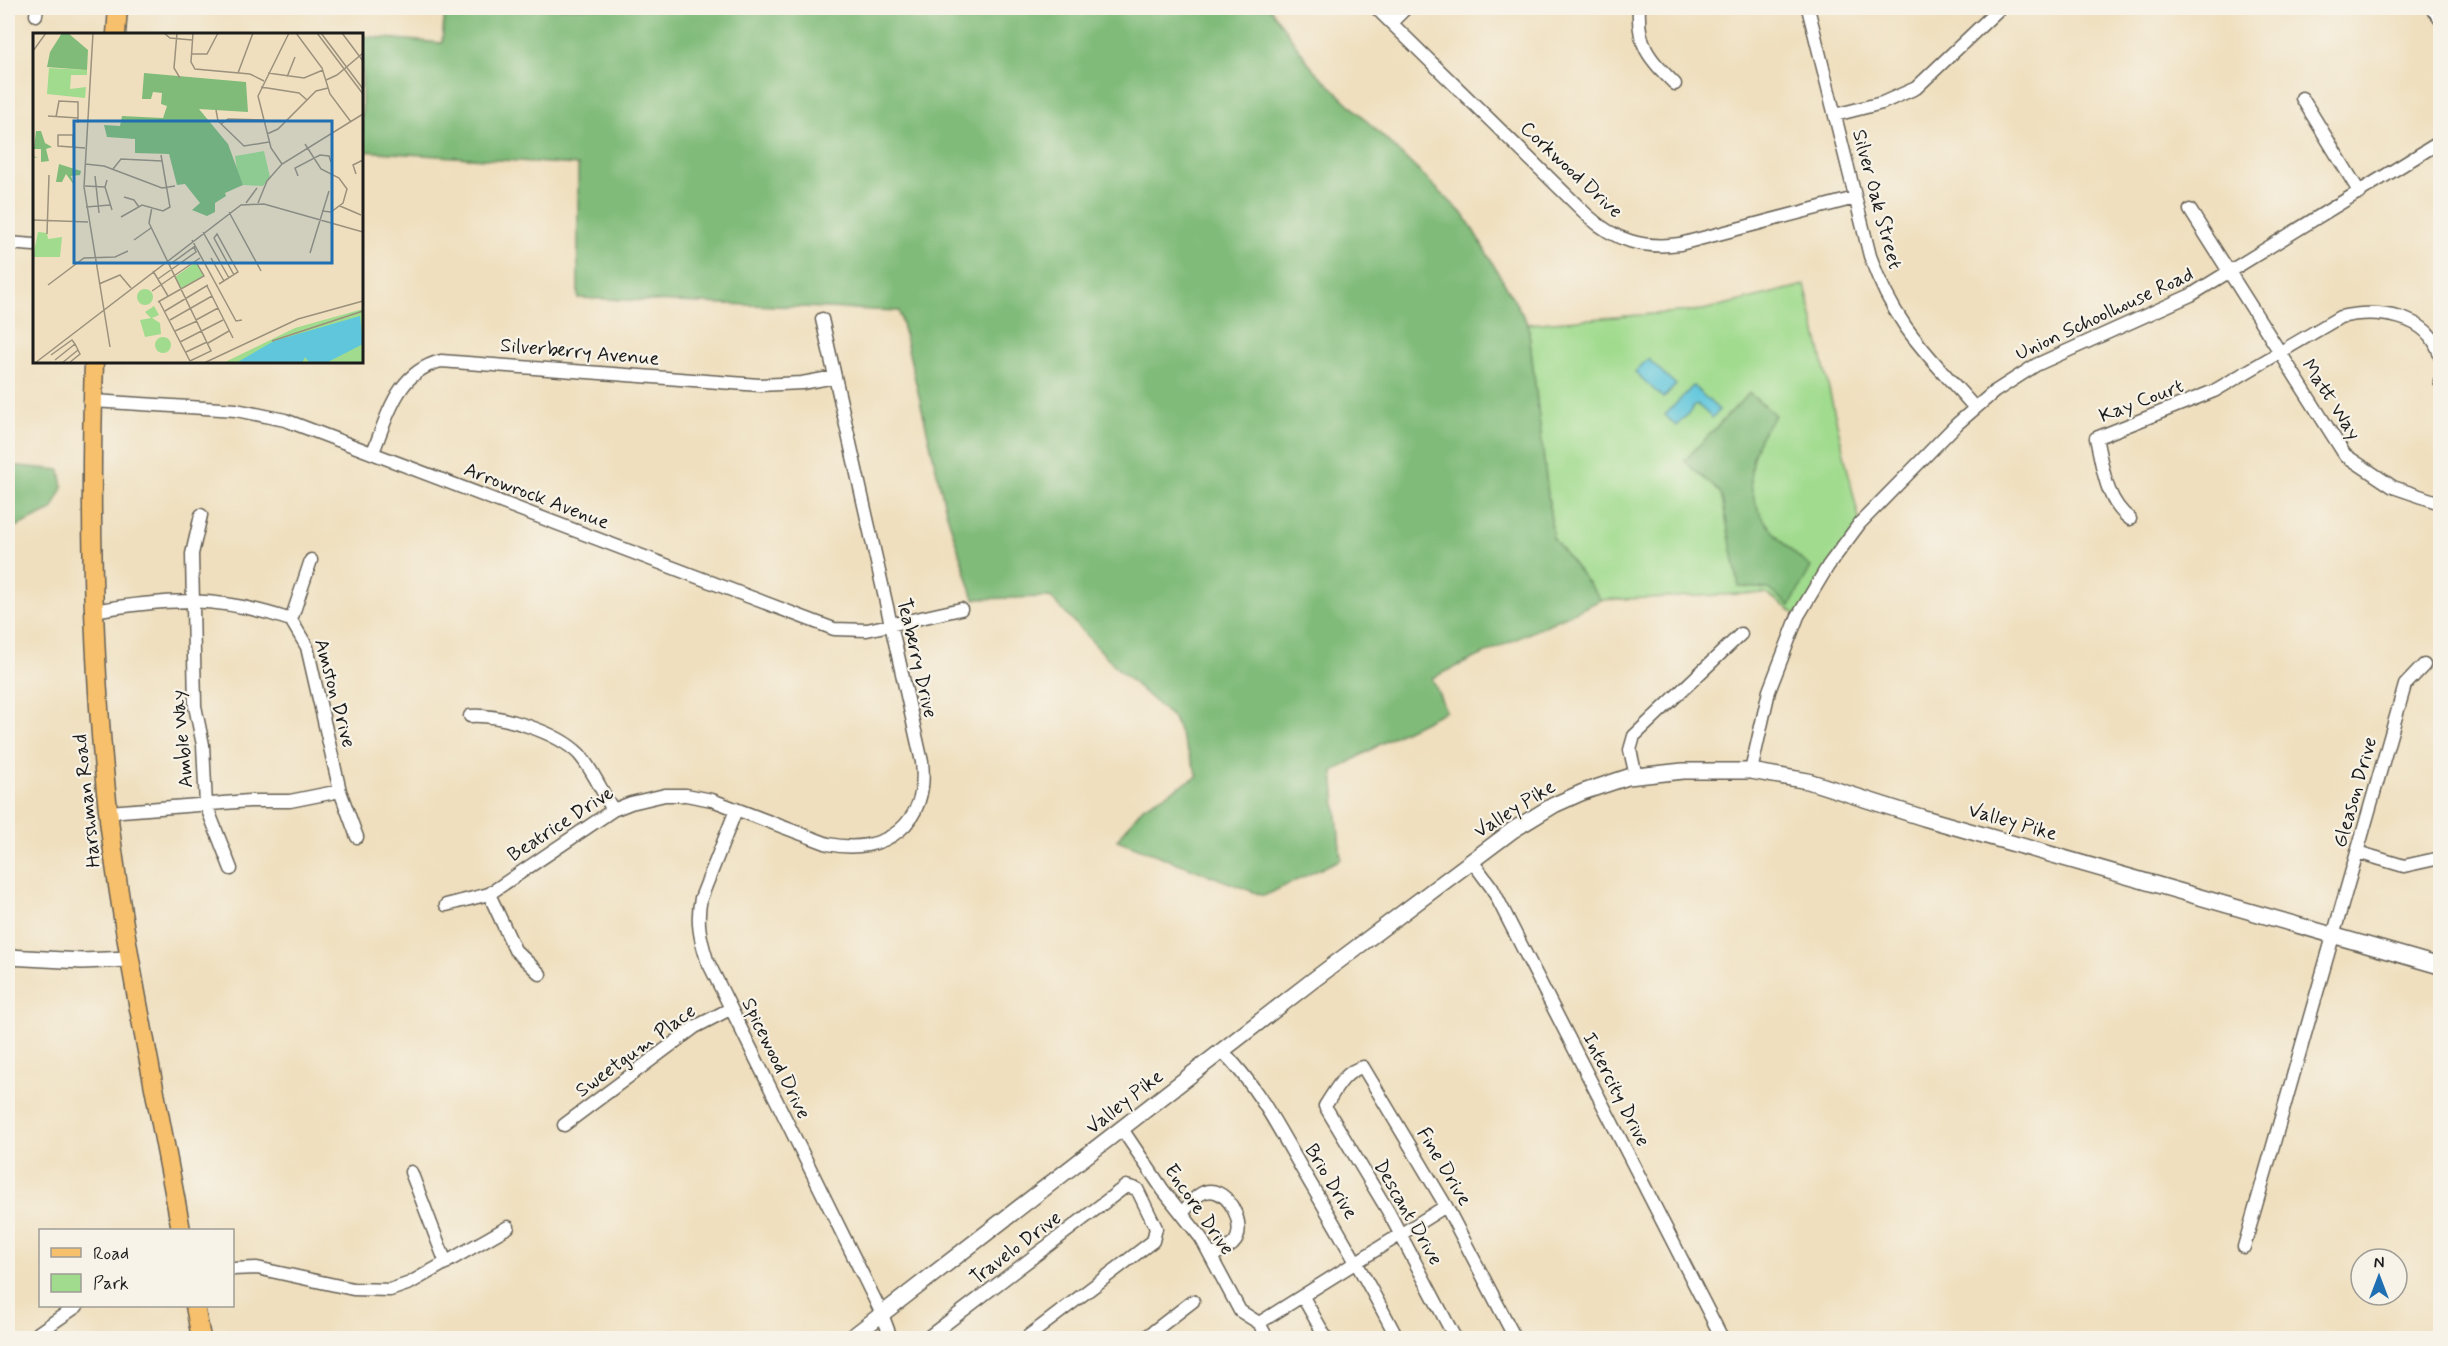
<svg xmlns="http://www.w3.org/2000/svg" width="2448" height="1346" font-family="Mynerve,sans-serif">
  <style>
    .green { fill: #a0db8e; stroke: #5e7c55; stroke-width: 1.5 }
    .forest { fill: #80bb79; stroke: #4e6c4a; stroke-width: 1.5 }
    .water { fill: #5fc6dc; stroke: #3e717c; stroke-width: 1.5 }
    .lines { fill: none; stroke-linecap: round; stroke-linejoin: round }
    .minor-casing { stroke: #666055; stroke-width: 15 }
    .tertiary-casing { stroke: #666055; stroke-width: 18 }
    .primary-casing { stroke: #666055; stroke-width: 21 }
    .minor { stroke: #fff; stroke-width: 12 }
    .tertiary { stroke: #fff; stroke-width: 15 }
    .primary { stroke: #f7c06c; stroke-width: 18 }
    .labels { text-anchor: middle; stroke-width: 4.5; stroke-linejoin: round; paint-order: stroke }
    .street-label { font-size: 20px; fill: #1c1c1c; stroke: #f7f3e8 }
    .inset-road { fill: none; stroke: #9b917d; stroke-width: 1.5 }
    .view { fill: #1f6fb2; fill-opacity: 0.15; stroke: #1f6fb2; stroke-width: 3 }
    .inset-edge { fill: none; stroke: #1c1c1c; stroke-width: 3 }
  </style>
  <rect width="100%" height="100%" fill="#f7f3e8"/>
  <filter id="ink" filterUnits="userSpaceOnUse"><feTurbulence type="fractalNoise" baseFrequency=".0167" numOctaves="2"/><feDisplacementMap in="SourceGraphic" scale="12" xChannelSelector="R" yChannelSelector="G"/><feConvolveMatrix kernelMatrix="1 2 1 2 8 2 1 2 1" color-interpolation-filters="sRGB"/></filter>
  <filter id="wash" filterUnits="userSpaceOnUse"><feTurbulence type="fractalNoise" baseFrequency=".008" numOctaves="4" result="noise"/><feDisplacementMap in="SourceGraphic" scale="24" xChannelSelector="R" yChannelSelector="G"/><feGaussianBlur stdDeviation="1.35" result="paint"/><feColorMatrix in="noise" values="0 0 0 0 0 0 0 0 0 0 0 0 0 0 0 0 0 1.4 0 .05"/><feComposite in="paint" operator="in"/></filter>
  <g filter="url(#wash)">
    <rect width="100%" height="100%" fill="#efdfbe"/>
    <path class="green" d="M1805 285 1860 523 1798 616 1766 593 1601 600 1553 538 1528 324 1703 310Z"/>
    <path class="forest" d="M445 8H1270L1313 69 1465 216 1528 324 1553 538 1601 600 1432 678 1446 711 1394 736 1333 772 1341 859 1264 896 1117 840 1143 807 1198 776 1174 719 1119 670 1050 597 974 599 946 511 899 311 578 298V165L362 151V36L442 43Z
      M1749 393 1775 415C1727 477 1756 526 1811 567L1790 606 1769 589 1739 587 1721 493 1684 461Z
      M8 465 60 470 63 488 52 510 15 527 8 520Z"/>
    <path class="water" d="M1648 359 1676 385 1663 398 1635 372Z
      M1693 386 1719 410 1712 418 1697 404 1676 426 1665 415Z"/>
  </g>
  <g filter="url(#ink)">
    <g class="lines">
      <g class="minor-casing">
        <path id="minor" d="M1376 8 1588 216C1615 241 1644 249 1680 244L1855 198
          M1639 8C1637 46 1649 58 1675 84
          M1808 8 1870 256C1895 327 1928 354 1975 408
          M2432 8 2440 19
          M36 15 37 8
          M1392 22 1406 8
          M2302 98 2360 193
          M1835 115 1882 103 1916 88 2000 8
          M2190 210 2345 455 2393 487 2440 503
          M8 243 34 245
          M2440 382V381
          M93 401 236 410 285 420 834 629 867 630 961 609
          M373 452C388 415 397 372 441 361L759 385 802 383 835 377
          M201 515 192 554 195 706 203 745 206 805 231 869
          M2130 519C2105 500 2103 467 2096 438L2214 391 2340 317C2374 309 2430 313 2440 356
          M311 560 291 620 307 647 340 791 357 837
          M93 611C169 598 217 595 291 620
          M470 716C501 714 557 732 579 754 593 770 602 792 613 810
          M1751 771 1769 691 1798 616 1828 566 1860 523 1957 424 1994 392 2036 365 2191 295 2440 142
          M1636 776 1630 750 1634 736 1741 634
          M736 810 701 898C696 921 700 938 707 960L882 1314 891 1338
          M109 812 249 801H290L340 791
          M2357 852 2404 866 2440 858
          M1472 861 1492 888 1722 1338
          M489 894 515 950 540 974
          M446 905 489 894 613 810 631 803 665 795H686L712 800 828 844C886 856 929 823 922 762L822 319
          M1222 1051C1256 1084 1279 1129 1302 1169 1335 1225 1368 1281 1397 1338
          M564 1125 695 1027 730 1009
          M1122 1129 1163 1190 1201 1238 1240 1311 1259 1323 1267 1338
          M411 1172 446 1263
          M1183 1212C1188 1207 1193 1199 1199 1195 1225 1177 1250 1228 1233 1244 1228 1249 1218 1252 1212 1256
          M2244 1247 2405 685 2424 665
          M232 1269 257 1268 353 1289 390 1290 410 1283 508 1227
          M1303 1297 1326 1338
          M1259 1323 1446 1206
          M31 1338 77 1306
          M927 1338 1126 1186 1137 1189 1156 1228 1153 1241 1026 1338
          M1145 1338 1193 1301
          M1455 1338 1388 1211 1325 1106C1335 1091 1344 1071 1363 1067L1446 1206 1515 1338"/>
      </g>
      <g class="tertiary-casing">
        <path id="tertiary" d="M8 957 82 961 129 959
          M851 1338 1312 981 1513 830 1554 805 1583 792 1628 777 1683 771H1751L1808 781 1924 818 2440 966"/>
      </g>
      <g class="primary-casing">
        <path id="primary" d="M116 34 118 8
          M94 362C89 517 92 673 110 828 127 964 157 1096 181 1230
          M195 1306 201 1338"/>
      </g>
      <use href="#minor" class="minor"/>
      <use href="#tertiary" class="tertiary"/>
      <use href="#primary" class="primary"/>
    </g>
  </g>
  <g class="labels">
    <g class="street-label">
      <text transform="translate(1572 169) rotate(43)" y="7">Corkwood Drive</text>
      <text transform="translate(1878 199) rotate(75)" y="7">Silver Oak Street</text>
      <text transform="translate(2104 313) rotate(-25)" y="7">Union Schoolhouse Road</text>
      <text transform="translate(580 351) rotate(5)" y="7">Silverberry Avenue</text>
      <text transform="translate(2332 399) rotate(57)" y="7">Matt Way</text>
      <text transform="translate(2141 400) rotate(-21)" y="7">Kay Court</text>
      <text transform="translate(537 495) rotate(21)" y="7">Arrowrock Avenue</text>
      <text transform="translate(918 658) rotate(77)" y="7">Teaberry Drive</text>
      <text transform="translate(336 693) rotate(75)" y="7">Amston Drive</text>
      <text transform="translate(181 739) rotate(-95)" y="7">Amble Way</text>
      <text transform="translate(2354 792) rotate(-74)" y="7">Gleason Drive</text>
      <text transform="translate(86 801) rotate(-96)" y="7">Harshman Road</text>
      <text transform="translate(1514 808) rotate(-32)" y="7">Valley Pike</text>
      <text transform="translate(2013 821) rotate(16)" y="7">Valley Pike</text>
      <text transform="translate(560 823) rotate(-33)" y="7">Beatrice Drive</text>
      <text transform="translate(635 1050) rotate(-36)" y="7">Sweetgum Place</text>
      <text transform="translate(777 1058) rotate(64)" y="7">Spicewood Drive</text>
      <text transform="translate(1617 1089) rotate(63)" y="7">Intercity Drive</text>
      <text transform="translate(1124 1101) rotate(-38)" y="7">Valley Pike</text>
      <text transform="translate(1445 1166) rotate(59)" y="7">Fine Drive</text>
      <text transform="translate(1332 1181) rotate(59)" y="7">Brio Drive</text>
      <text transform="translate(1200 1209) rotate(55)" y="7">Encore Drive</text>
      <text transform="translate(1409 1212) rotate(60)" y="7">Descant Drive</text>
      <text transform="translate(1015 1247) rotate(-37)" y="7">Travelo Drive</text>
    </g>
  </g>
  <g transform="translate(33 33)">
    <rect width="330" height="330" fill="#efdfbe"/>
    <path d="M16 35 54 37V42H38L37 56 53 54 52 65 14 61ZM231 118 237 144 230 153 210 152 205 145 202 123ZM5 199 14 200 15 206 29 204 27 224H0ZM163 229 171 243 148 256 142 244ZM104 264a8 8 0 1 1 16 0a8 8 0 1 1-16 0ZM121 273 126 282 119 285 127 290 128 301 112 304 107 287 118 285 112 279ZM330 276V330H190L262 295ZM122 312a8 8 0 1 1 16 0a8 8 0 1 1-16 0Z" fill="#a0db8e"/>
    <path d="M29 0H35L55 17 54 37 14 34 17 19ZM111 40 213 49 215 79 166 76 195 111 210 152 192 160 193 163 182 170V179L174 183 159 177 167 170 152 151 144 152 136 121 102 120V106L74 104 71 92 87 93 89 83 130 85 134 73 128 71 129 60 120 59 118 66H109ZM3 98H8L12 110 19 114 13 116 16 128 8 129V116H1V123L5 125 0 124ZM26 131 48 138 47 142 38 143 41 152 33 141 29 149H23Z" fill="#80bb79"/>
    <path d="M327 283 330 311 293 330H277L272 324 269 330H203L241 308Z" fill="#5fc6dc"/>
    <path class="inset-road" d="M60 0 51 154 77 314M131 0 137 5 159 7M144 0 141 35 147 45M160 0 158 29 162 36 217 41 231 48M263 0 289 35 297 61 318 89M284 0 330 61M288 0 330 56M309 0 330 28M0 18 13 0M158 21H174L185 0M205 40 220 0M235 40 271 45 290 37M254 44 262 24M293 47 304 42 330 20M228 54 266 60 274 67M183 77 185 88 211 113 236 109M15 83 45 85M23 84 26 68 45 69V90M188 91 195 86 231 87M234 101 245 96 283 58 295 55M272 111 288 136 306 145 314 156 310 170 298 179 289 178M40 114V102H25V113L52 115M52 131 71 133 129 155 142 153M249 131 238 115 225 63 256 0M80 136 88 126 129 128M323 141 320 132 330 127M62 143 66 180M265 143 262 135 287 122 296 123 298 129M74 147 72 154 79 177M52 153 72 154M91 164 101 167 106 174M213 170 224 155M225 170 234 148 249 131 330 81M307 173 328 182M53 174 77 172M119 174 116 190 178 318 157 328 126 268M196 179 228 238M88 184 109 172 130 178 137 174 128 122M0 187 55 189M170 199 196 245M14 201 16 142M101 207 118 195M159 207 203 288 209 287M277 220 296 158M178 225 191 248M120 238 135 263M125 246 163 219 161 214 136 232M66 251 87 242 98 255M186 251 205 239 184 201 181 205 201 242M15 252 51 225 82 224 95 218M174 253 200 305M119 258 167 225M125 269 171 243 163 229M132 278 175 252M137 287 179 263M163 287 185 275M142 298 164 288M239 308 330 278M147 309 190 287M175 310 196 298M153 319 174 309M18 322 39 307 42 311M22 327 42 311M2 330 208 172 231 171 330 199M29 330 45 317M36 330 47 321 42 311M171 330 265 286 330 268"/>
    <path class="view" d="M41 88H299V230H41Z"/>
    <rect width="330" height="330" class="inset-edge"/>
  </g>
  <rect width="2448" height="1346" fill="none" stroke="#f7f3e8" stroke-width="30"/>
  <rect x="39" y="1229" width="195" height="78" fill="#f7f3e8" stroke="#9f9d96" stroke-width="1.5"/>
  <rect x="51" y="1248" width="30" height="9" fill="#f7c06c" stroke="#9f9d96" stroke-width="1.5"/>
  <text x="93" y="1259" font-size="18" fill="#1c1c1c">Road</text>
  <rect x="51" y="1274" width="30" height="18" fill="#a0db8e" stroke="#9f9d96" stroke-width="1.5"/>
  <text x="93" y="1289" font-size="18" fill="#1c1c1c">Park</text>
  <g transform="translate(2379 1277)"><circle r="28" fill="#f7f3e8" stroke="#9f9d96" stroke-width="1.5"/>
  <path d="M0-4.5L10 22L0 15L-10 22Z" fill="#1f6fb2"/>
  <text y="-9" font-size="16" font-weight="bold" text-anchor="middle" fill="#1c1c1c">N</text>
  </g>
</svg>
